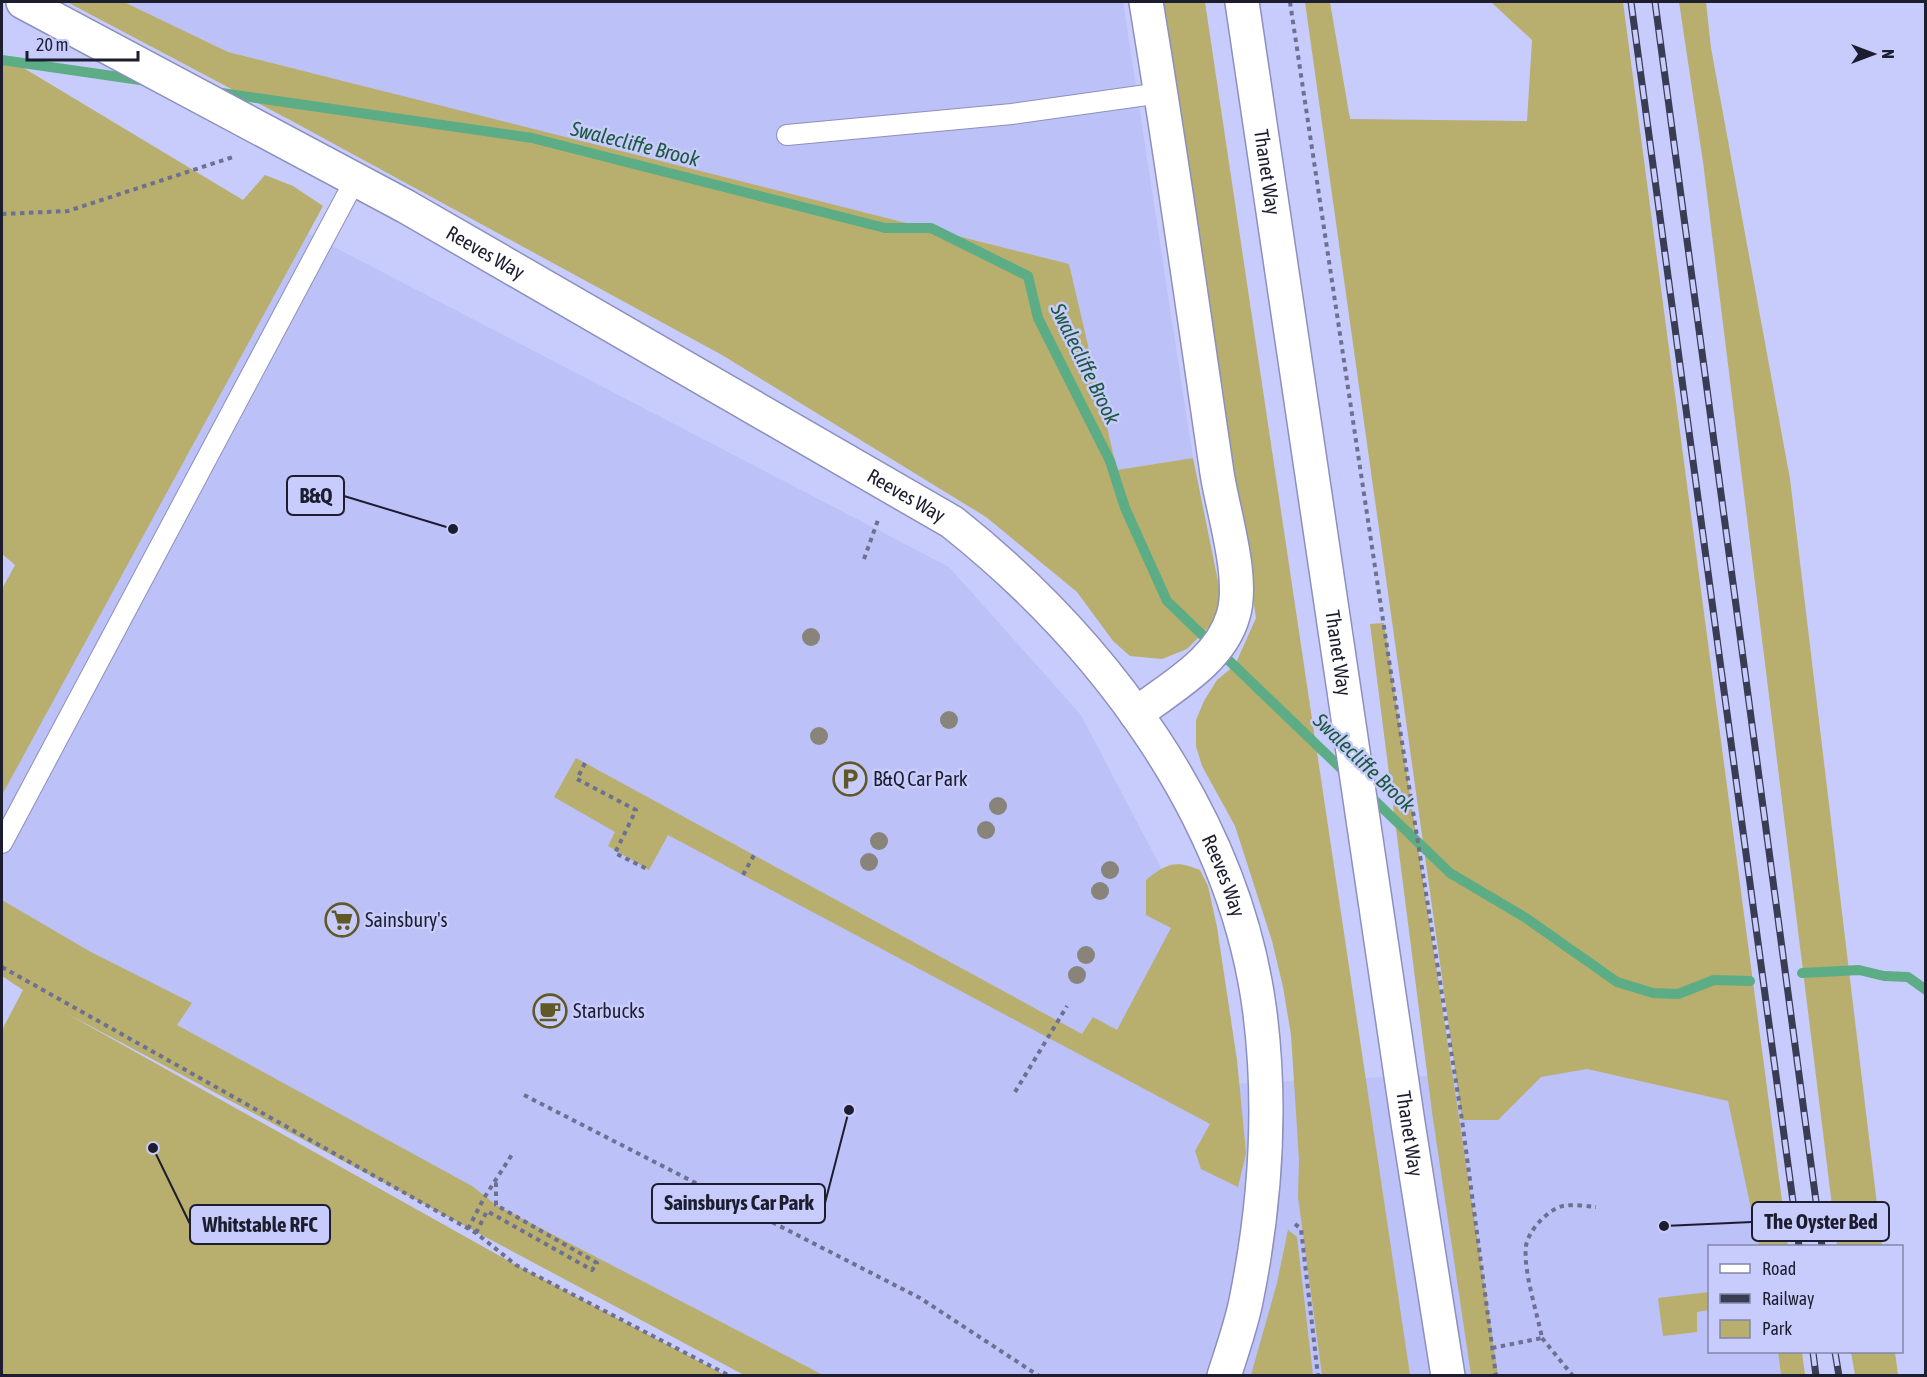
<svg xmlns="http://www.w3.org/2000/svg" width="1927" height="1377" font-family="'Asap Condensed',sans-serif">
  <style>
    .built { fill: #bcc1f7 }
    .green { fill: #b8ae6e }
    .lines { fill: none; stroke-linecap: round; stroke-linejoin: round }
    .stream { stroke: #5cad85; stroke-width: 10 }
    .lane-casing { stroke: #8c90bc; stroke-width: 22 }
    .street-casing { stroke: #8c90bc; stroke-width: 36 }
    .primary-casing { stroke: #8c90bc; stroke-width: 36 }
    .path { stroke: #6e7091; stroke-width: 4; stroke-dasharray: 4.5 4.5; stroke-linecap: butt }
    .lane { stroke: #fff; stroke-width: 20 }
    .street { stroke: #fff; stroke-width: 33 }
    .primary { stroke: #fff; stroke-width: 33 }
    .rail-casing { stroke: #3a3c53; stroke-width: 7 }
    .rail { stroke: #c8ccfc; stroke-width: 4.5; stroke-dasharray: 14; stroke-linecap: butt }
    .tree { fill: #888479 }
    .labels { text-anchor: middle; stroke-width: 5; stroke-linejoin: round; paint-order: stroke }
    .street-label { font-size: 20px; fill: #1c1d2f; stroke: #c8ccfc }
    .poi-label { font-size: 20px; fill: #1c1d2f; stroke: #c8ccfc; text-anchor: start }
    .water-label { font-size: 21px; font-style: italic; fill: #1c593e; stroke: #c8ccfc }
    .leader { fill: none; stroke: #1c1d2f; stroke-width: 2 }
    .callout-dot { fill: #1c1d2f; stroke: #c8ccfc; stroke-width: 2 }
    .callout { fill: #c8ccfc; stroke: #1c1d2f; stroke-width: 2 }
    .callout-label { font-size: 21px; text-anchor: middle; font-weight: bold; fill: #1c1d2f }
  </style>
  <rect width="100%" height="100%" fill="#c8ccfc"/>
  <path class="built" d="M124 2H1123L1193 458 1117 470 1068 264 228 52Z
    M244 200 949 567 1081 715 1161 868 1223 1084 1587 1069 1729 1101 1759 1246H1710V1352H1778L1781 1375H791L2 947V589Z"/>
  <path class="green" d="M67 2H124L228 52 1069 264 1117 470 1193 458 1222 601 1214 622 1187 649 1162 659 1130 656 1113 641 1077 592 986 517 722 355 290 120Z
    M1152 2H1205L1410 1375H1322L1298 1197 1299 1160 1291 1035 1283 987 1272 941 1235 826 1202 766 1196 746V720L1204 701 1217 680 1235 665 1256 618 1233 463 1222 461Z
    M1305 2H1330L1350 119 1527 121 1532 40 1491 2H1623L1788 1246H1759L1728 1101 1587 1069 1541 1077 1498 1120H1462Z
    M1679 2H1706L1711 48 1790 479 1882 1246H1837L1703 162Z
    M2 55 243 200 265 175 293 186 323 206 2 795V589L15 565 2 554Z
    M1384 623 1498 1375H1471L1432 1112 1370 624Z
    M576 758 1082 1034 1093 1017 1117 1030 1171 928 1146 915V880C1167 863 1175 860 1200 870L1208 886 1217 927 1237 1060 1246 1153 1238 1187 1201 1169 1195 1151 1210 1124 668 835 649 870 608 846 615 832 554 797Z
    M2 900 89 951 192 1003 177 1025 472 1186 496 1205 823 1375H744L64 1012 516 1265 725 1375H2V1030L23 990 2 976Z
    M1288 1230 1297 1237 1313 1375H1251L1277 1283Z
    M1709 1292V1310L1697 1312V1332L1663 1336 1658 1298Z
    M1778 1352H1802L1805 1375H1781Z
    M1851 1352H1895L1898 1375H1855Z"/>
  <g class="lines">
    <path class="stream" d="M2 60 147 81
      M215 92 532 138 885 228H931L1028 276 1038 318 1110 461 1125 508 1167 601 1349 776
      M1369 795 1450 873 1526 918 1617 982 1653 993 1678 994 1714 980 1750 981
      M1802 973 1859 970 1884 976 1908 977 1926 990"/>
    <g class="lane-casing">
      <path id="lane" d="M787 135 1012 114 1161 93
        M2 843 355 180"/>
    </g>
    <g class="street-casing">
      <g id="street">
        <path id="s1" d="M23 2 405 206 952 522C1103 642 1235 816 1260 1013 1272 1109 1265 1207 1246 1301 1241 1326 1232 1351 1224 1376"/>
        <path d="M1136 714C1171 687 1220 661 1233 616 1245 579 1223 512 1217 473 1194 316 1172 158 1146 2"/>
      </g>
    </g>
    <g class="primary-casing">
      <g id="primary">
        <path id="s2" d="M1242 2 1408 1123 1448 1376"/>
      </g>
    </g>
    <path class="path" d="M1290 2 1389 660 1462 1120 1496 1376
      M2 214 68 211 236 156
      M864 559 878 520
      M585 763 577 779 636 810 615 853 649 870
      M743 875 754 855
      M2 967 476 1233 516 1265 730 1376
      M1015 1092 1067 1006
      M524 1095 920 1298 1039 1376
      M1295 1224 1301 1229 1318 1376
      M468 1229 484 1198 513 1153
      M476 1233 487 1211 592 1270 597 1263 496 1205V1178
      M1542 1338 1573 1376
      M1492 1348 1542 1338C1537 1312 1523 1271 1526 1246 1528 1231 1548 1209 1563 1206 1573 1204 1586 1206 1596 1207"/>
    <use href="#lane" class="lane"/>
    <use href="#street" class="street"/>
    <use href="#primary" class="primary"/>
    <g class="rail-casing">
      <path id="rail" d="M1631 2 1799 1246
        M1655 2 1822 1246
        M1813 1352 1816 1376
        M1835 1352 1839 1376"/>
    </g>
    <use href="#rail" class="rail"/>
  </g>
  <g class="tree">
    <circle cx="811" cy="637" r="9"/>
    <circle cx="949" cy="720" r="9"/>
    <circle cx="819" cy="736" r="9"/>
    <circle cx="998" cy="806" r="9"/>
    <circle cx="986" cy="830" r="9"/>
    <circle cx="879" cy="841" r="9"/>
    <circle cx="869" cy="862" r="9"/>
    <circle cx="1110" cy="870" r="9"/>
    <circle cx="1100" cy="891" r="9"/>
    <circle cx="1086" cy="955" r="9"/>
    <circle cx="1077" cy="975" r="9"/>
  </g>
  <defs>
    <g id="parking-ring" transform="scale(1.725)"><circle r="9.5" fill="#c8ccfc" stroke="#605825" stroke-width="1.5"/><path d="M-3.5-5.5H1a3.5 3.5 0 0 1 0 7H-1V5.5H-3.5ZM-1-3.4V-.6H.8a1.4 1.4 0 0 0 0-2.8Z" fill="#605825"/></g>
    <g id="supermarket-ring" transform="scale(1.725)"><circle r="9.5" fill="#c8ccfc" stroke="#605825" stroke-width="1.5"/><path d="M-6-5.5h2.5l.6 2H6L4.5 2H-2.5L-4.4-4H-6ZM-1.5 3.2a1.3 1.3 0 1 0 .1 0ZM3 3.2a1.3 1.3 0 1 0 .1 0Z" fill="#605825"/></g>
    <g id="cafe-ring" transform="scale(1.725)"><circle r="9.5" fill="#c8ccfc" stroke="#605825" stroke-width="1.5"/><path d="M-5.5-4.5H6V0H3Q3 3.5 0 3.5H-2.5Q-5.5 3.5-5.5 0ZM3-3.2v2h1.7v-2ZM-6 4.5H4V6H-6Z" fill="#605825"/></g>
  </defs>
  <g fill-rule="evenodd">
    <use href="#parking-ring" x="850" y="779"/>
    <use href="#supermarket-ring" x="342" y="920"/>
    <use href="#cafe-ring" x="550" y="1011"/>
  </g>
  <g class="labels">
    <g class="street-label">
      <text dy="7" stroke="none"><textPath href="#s2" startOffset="172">Thanet Way</textPath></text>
      <text dy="7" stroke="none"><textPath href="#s1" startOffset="526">Reeves Way</textPath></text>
      <text dy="7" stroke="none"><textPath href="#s1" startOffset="1012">Reeves Way</textPath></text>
      <text dy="7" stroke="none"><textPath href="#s2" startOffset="658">Thanet Way</textPath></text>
      <text dy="7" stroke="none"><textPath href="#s1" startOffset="1516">Reeves Way</textPath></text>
      <text dy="7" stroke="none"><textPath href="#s2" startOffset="1144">Thanet Way</textPath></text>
    </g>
    <g class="poi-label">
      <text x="873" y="786">B&amp;Q Car Park</text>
      <text x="365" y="927">Sainsbury's</text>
      <text x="573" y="1018">Starbucks</text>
    </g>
    <g class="water-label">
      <text transform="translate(635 144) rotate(14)" y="7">Swalecliffe Brook</text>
      <text transform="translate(1085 364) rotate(64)" y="7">Swalecliffe Brook</text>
      <text transform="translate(1364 763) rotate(44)" y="7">Swalecliffe Brook</text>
    </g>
  </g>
  <path class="leader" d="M453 529L344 496M849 1110L825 1203M1664 1226L1752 1222M153 1148L190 1224"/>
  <g class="callout-dot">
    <circle cx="453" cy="529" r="6"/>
    <circle cx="849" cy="1110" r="6"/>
    <circle cx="1664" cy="1226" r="6"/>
    <circle cx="153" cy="1148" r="6"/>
  </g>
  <g class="callout">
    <rect x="287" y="476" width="57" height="39" rx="6"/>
    <rect x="652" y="1184" width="173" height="39" rx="6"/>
    <rect x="1752" y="1202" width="137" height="39" rx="6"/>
    <rect x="190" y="1205" width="140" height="39" rx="6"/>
  </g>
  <g class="callout-label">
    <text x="316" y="503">B&amp;Q</text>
    <text x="739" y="1210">Sainsburys Car Park</text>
    <text x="1821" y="1229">The Oyster Bed</text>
    <text x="260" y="1232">Whitstable RFC</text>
  </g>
  <rect width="1927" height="1377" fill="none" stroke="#1c1d2f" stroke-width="6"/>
  <rect x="1708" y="1245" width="195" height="108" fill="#c8ccfc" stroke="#8386aa" stroke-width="1.5"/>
  <rect x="1720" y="1264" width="30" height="9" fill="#ffffff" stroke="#8386aa" stroke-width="1.5"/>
  <text x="1762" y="1275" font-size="18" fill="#1c1d2f">Road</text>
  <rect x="1720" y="1294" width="30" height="9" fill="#3a3c53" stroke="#8386aa" stroke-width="1.5"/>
  <text x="1762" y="1305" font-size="18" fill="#1c1d2f">Railway</text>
  <rect x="1720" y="1320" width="30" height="18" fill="#b8ae6e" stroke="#8386aa" stroke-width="1.5"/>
  <text x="1762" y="1335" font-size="18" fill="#1c1d2f">Park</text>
  <g transform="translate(1873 54) rotate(90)" stroke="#c8ccfc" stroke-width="4.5" paint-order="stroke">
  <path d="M0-4.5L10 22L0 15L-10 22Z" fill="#1c1d2f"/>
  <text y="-9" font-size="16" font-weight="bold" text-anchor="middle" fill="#1c1d2f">N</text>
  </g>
  <path d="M27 51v9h111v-9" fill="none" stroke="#1c1d2f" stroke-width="3"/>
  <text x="36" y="51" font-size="18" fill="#1c1d2f" stroke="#c8ccfc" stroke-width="4.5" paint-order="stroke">20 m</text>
</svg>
